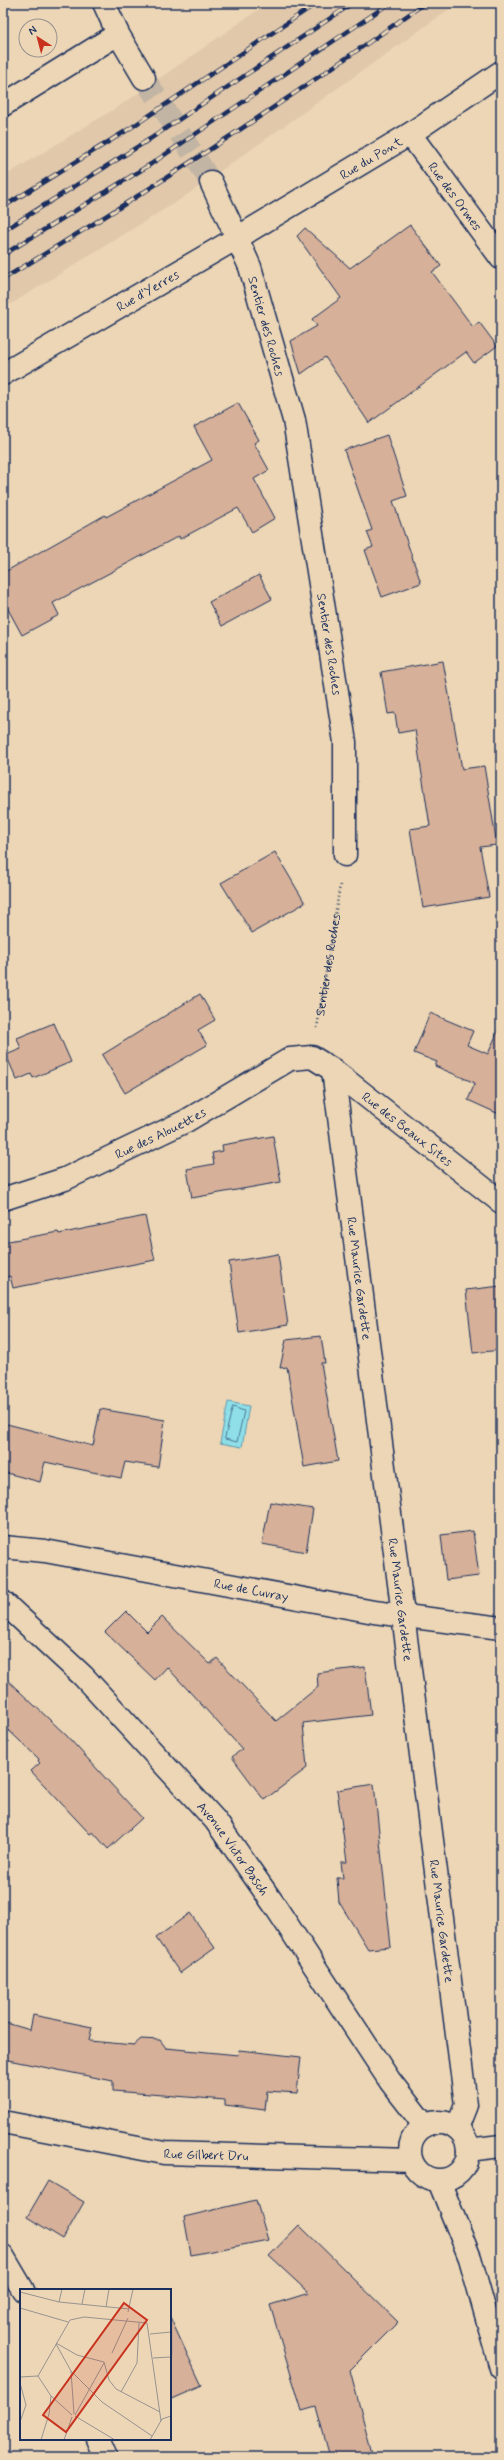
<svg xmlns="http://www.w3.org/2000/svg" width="504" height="2460" font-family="Mynerve,sans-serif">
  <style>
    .built { fill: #e1c8aa }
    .water { fill: #8edfe8; stroke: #6099b1 }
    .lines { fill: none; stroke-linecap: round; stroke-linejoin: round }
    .shore { stroke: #497595; stroke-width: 1 }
    .building { fill: #d6b098; stroke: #1b2f5e }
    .secondary-tunnel { stroke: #c2b5a4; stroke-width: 22; stroke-dasharray: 22 11; stroke-linecap: butt }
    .street-casing { stroke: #1b2f5e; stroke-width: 25 }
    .secondary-casing { stroke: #1b2f5e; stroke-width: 25 }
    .path { stroke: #1b2f5e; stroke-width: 2.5; stroke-dasharray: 1 3; stroke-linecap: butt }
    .street { stroke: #ecd6b5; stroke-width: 22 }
    .secondary { stroke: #ecd6b5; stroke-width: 22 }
    .rail-casing { stroke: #1b2f5e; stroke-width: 4.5 }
    .rail { stroke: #ecd6b5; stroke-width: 3; stroke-dasharray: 9; stroke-linecap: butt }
    .labels { text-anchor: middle; stroke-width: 3.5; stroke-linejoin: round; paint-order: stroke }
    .street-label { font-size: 13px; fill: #1b2f5e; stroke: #ecd6b5 }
    .inset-road { fill: none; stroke: #989392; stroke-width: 1 }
    .view { fill: #c8321e; fill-opacity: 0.15; stroke: #c8321e; stroke-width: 2 }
    .inset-edge { fill: none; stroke: #1b2f5e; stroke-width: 2 }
  </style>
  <rect width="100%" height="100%" fill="#ecd6b5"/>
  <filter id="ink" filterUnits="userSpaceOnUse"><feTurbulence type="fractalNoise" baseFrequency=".025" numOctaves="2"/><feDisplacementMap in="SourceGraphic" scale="8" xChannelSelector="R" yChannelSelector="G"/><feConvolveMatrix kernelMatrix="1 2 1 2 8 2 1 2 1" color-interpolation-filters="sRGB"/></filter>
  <g filter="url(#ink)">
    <path class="built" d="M268 3H458L181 199 3 309V177L124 103Z"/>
    <path class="water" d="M228 1402 249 1406 242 1447 220 1443Z"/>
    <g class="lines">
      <path class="shore" d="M233 1407 244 1411 237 1442 225 1439Z"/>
    </g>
    <path class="building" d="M410 225 441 266 432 272 473 327 479 322 497 346 474 363 466 352 369 423 325 357 301 374 291 341 317 326 312 319 341 298 297 236 305 228 350 268Z
      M238 403 259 440 254 443 269 470 254 479 275 518 252 532 238 508 180 539 179 536 53 603 59 615 22 635 3 600V573L105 515 106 517 212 460 194 427Z
      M387 435 407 496 393 501 421 583 382 597 365 550 373 547 367 532 372 530 344 450Z
      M259 575 272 599 222 626 209 602Z
      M443 661 462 769 484 766 497 845 480 847 489 897 423 908 410 829 430 826 415 730 398 733 395 713 388 714 381 672Z
      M275 852 305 903 252 933 221 883Z
      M200 994 215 1020 198 1030 207 1045 125 1093 102 1055Z
      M430 1013 473 1031 467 1045 488 1054 501 1024V1115L468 1100 475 1083 435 1066 437 1062 414 1053Z
      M54 1023 71 1062 33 1078 31 1074 17 1080 6 1055 21 1049 17 1038Z
      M273 1136 281 1182 192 1198 187 1169 214 1164 212 1153 223 1151 222 1145Z
      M145 1216 155 1260 13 1288 10 1276 3 1278V1242L58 1232 59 1234Z
      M278 1254 288 1325 239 1333 229 1262Z
      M501 1286V1350L473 1353 466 1290Z
      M321 1336 325 1363H321L338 1461 304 1467 287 1367 280 1368 286 1340Z
      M100 1409 165 1420 158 1467 125 1462 121 1478 45 1462 40 1482 3 1472V1423L93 1446Z
      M270 1502 313 1509 306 1552 262 1544Z
      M473 1531 479 1576 446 1580 441 1535Z
      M126 1611 147 1632 162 1617 210 1664 217 1658 276 1721 318 1687 317 1673 365 1667 371 1715 303 1723 307 1768 264 1800 232 1757 242 1749 167 1667 155 1680 105 1632Z
      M3 1676 66 1735 142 1818 108 1849 93 1832 90 1834 31 1771 40 1763 38 1761 39 1759 3 1725Z
      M374 1784 391 1947 368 1949 339 1902 337 1878H343L341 1862H347L337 1790Z
      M190 1913 215 1948 180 1973 156 1938Z
      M33 2015 92 2027 89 2041 134 2045 141 2039 160 2040 166 2048 238 2055 239 2050 301 2057 297 2093 267 2091 265 2110 225 2105V2100L113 2091V2081L3 2059V2022L30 2030Z
      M48 2181 84 2202 63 2239 27 2217Z
      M256 2200 268 2240 191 2255 184 2217Z
      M299 2225 398 2322 350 2370 373 2457H330L316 2407 302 2411 285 2355 270 2305 309 2293 269 2256Z
      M170 2317 202 2386 170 2400Z"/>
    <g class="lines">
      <path class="secondary-tunnel" d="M144 78 211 182"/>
      <g class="street-casing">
        <g id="street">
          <path d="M3 105 118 34"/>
          <path id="s2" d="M410 134 501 258"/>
          <path id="s3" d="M345 855V742L294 420 250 267 237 238 410 134 501 72"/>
          <path id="s4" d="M333 1070 466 2105 457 2128"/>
          <path id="s5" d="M3 1199 65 1179 186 1121 290 1059 312 1057 333 1070 501 1202"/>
          <path id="s6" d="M3 1547 45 1551 374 1612 501 1628"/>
          <path id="s7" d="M3 1602 83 1676 215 1820 273 1903 390 2081 425 2126"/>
          <path id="s8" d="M3 2122 164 2153 411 2160"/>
          <circle cx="439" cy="2151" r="29"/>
          <path d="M468 2150 501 2146"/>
          <path d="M439 2181 470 2258 501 2368"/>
          <path d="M3 2256 23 2290"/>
          <path d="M97 2439 105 2457"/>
        </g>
      </g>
      <g class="secondary-casing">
        <g id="secondary">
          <path d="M104 3 118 34 144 78"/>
          <path id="s9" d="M3 374 237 238 211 182"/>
        </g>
      </g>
      <path class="path" id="s1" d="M317 1028 340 885"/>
      <use href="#street" class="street"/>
      <use href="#secondary" class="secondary"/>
      <g class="rail-casing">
        <path id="rail" d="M3 207 129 129 317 3
          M3 231 150 139 353 3
          M3 255 151 164 390 3
          M3 279C147 193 288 100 425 3"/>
      </g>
      <use href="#rail" class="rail"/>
    </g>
  </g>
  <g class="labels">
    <g class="street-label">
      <text dy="5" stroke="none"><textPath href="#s3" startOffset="786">Rue du Pont</textPath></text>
      <text dy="5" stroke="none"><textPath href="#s2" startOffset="77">Rue des Ormes</textPath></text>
      <text dy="5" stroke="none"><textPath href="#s9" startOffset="167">Rue d'Yerres</textPath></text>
      <text transform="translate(267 326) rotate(74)" y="5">Sentier des Roches</text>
      <text transform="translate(330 644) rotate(81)" y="5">Sentier des Roches</text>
      <text dy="5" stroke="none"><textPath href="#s1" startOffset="64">Sentier des Roches</textPath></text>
      <text dy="5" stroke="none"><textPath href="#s5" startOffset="462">Rue des Beaux Sites</textPath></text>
      <text dy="5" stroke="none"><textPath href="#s5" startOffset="171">Rue des Alouettes</textPath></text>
      <text dy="5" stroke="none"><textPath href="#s4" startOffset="210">Rue Maurice Gardette</textPath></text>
      <text dy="5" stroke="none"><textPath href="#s6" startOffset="252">Rue de Cuvray</textPath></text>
      <text dy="5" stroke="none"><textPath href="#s4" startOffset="534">Rue Maurice Gardette</textPath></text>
      <text dy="5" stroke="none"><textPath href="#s7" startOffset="338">Avenue Victor Basch</textPath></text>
      <text dy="5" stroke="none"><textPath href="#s4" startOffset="858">Rue Maurice Gardette</textPath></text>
      <text dy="5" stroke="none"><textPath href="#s8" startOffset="206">Rue Gilbert Dru</textPath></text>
    </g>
  </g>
  <g transform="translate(20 2289)">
    <rect width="151" height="151" fill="#ecd6b5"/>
    <path class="inset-road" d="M0 3 39 13 109 20M39 13 42 0M62 15 65 0M86 18 89 0M0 19 48 33M108 23 113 0M130 45 151 43M36 54 57 66 84 73 89 91 96 100 140 123M36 55 51 82 54 125M92 64 108 29M133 69 151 68M51 82 82 113 132 147M18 87 50 31 64 28 127 34 141 132M18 87 31 107 52 126M0 88 18 87M0 94 6 116 0 133M101 103 117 74 119 34M55 126 84 74M55 127 95 151M21 151 29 125 31 107M44 151 52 128M130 151 142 130 151 127"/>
    <path class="view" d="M104 14 127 31 46 143 23 126Z"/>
    <rect width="151" height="151" class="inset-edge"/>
  </g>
  <rect width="504" height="2460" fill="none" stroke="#ecd6b5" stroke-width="16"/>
  <rect x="8" y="8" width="488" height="2444" fill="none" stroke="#1b2f5e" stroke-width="1.5" filter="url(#ink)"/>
  <g transform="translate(38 38) rotate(324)"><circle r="19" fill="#ecd6b5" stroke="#989392"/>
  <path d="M0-3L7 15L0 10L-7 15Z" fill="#c8321e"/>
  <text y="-6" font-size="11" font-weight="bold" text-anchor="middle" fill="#1b2f5e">N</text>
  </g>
</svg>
